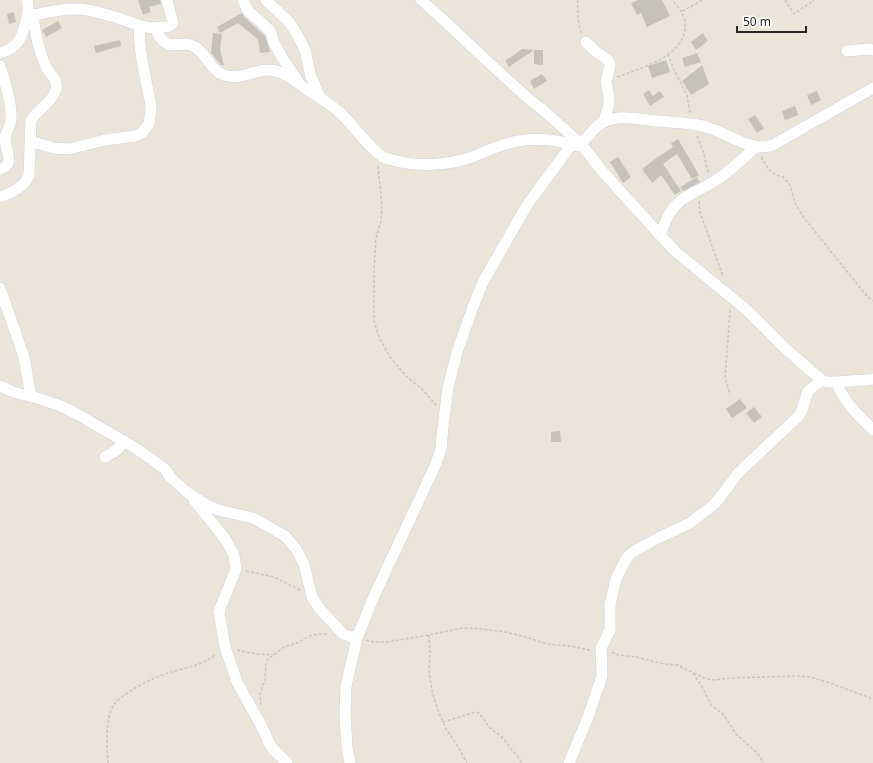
<svg xmlns="http://www.w3.org/2000/svg" width="873" height="763" font-family="'Noto Sans',sans-serif">
  <style>
    .building { fill: #c6c2b9 }
    .lines { fill: none; stroke-linecap: round; stroke-linejoin: round }
    .minor-casing { stroke: #ced0e2; stroke-width: 12 }
    .path { stroke: #c7c7c7; stroke-width: 1.5; stroke-dasharray: 3 2; stroke-linecap: butt }
    .minor { stroke: #fff; stroke-width: 11 }
  </style>
  <rect width="100%" height="100%" fill="#ebe5d9"/>
  <path class="building" d="M138 0H160L161 4 149 7 151 12 143 15Z
    M638 0H662L670 16 647 27 641 13 637 15 631 3Z
    M14 12 16 22 9 24 7 14Z
    M242 13 244 17 265 36 270 52 260 53 258 39 238 23 220 33 217 27Z
    M58 21 62 28 46 37 42 30Z
    M213 33 222 34 220 50 224 65H221L211 53Z
    M703 33 708 41 696 50 691 42Z
    M120 40 121 46 96 53 94 46Z
    M522 49 534 50 509 67 505 61Z
    M534 50H543V65L534 64Z
    M697 53 701 62 685 67 682 58Z
    M666 60 670 72 652 78 648 66Z
    M702 65 709 84 691 95 682 81Z
    M542 74 547 81 534 89 530 81Z
    M649 90 653 96 660 91 664 97 650 106 643 94Z
    M817 91 821 100 811 105 807 95Z
    M795 106 798 115 785 120 782 111Z
    M755 115 764 128 757 133 748 119Z
    M678 139 699 175 692 179 677 154 663 164 681 191 675 195 661 175 652 183 642 169 655 159 673 147 671 143Z
    M618 157 631 177 623 183 610 162Z
    M697 177 700 182 683 191 680 187Z
    M740 399 747 408 732 418 726 409Z
    M754 407 762 417 754 423 746 413Z
    M560 431 561 442H551V432Z"/>
  <g class="lines">
    <g class="minor-casing">
      <path id="minor" d="M243 0 246 7 249 12 263 24 271 32 274 43 283 59 298 81
        M266 0 289 22 295 31 300 40 305 50 311 77 321 99
        M421 0 438 15 499 72 530 100 543 110 581 144 603 172 660 235 676 252 748 311 787 350 811 371 822 380 827 382H836L865 380 873 379
        M27 17C47 12 68 7 88 10 98 12 108 15 118 18 133 23 146 30 163 27 167 27 170 27 173 23L167 0
        M155 28C158 36 162 42 170 45 176 45 184 43 191 45 205 50 209 68 221 74 238 82 252 70 269 70 275 70 283 73 289 77 296 81 303 87 311 92 320 98 330 104 338 111 347 119 355 129 363 138 369 145 375 152 383 157 387 159 393 160 397 161 419 167 448 165 469 158 485 152 501 144 518 141 539 137 558 140 578 146
        M586 42 595 51 608 60 610 65 606 81 609 96V104L604 121
        M847 51 868 49 873 50
        M0 53C18 48 22 38 26 21 28 14 29 8 27 0
        M0 66C5 81 12 103 11 119 11 126 5 132 5 140 6 151 15 165 0 169
        M30 141 54 148 69 149 105 140 135 136 142 133 149 124 151 111V106C146 79 139 53 139 25
        M0 197C12 192 24 188 29 175L31 121C36 110 51 104 55 92 57 89 57 84 55 80 53 75 48 72 46 67 39 51 35 33 33 15
        M660 235C664 227 666 217 672 210 681 196 700 191 713 182 729 173 742 159 756 147
        M0 288 24 357 31 397
        M836 382C844 402 858 415 873 430
        M0 386 16 393 34 397 61 406 77 414 137 449 165 469 170 477 188 493 207 505 218 510 253 518 285 536 296 549 304 564 312 597 319 608 343 634 357 638
        M105 457C113 453 120 449 124 441
        M194 500 226 540 234 555 236 569 221 606 219 612 225 647 237 682 263 729 269 743 274 750 287 763
        M350 763 347 747 345 715 346 686 357 638 374 596 435 466 441 449 443 427 448 387 458 349 473 307 483 282 527 205 572 144H581C589 136 595 125 606 121 621 114 641 120 658 121 676 123 695 122 712 129 732 136 751 152 773 145L873 88
        M569 763 588 717 602 676 601 648 610 630V605L616 579 626 559 631 553 656 539 690 523 712 506 718 500 739 472 799 416 802 410 808 391 822 380"/>
    </g>
    <path class="path" d="M578 0C577 10 578 24 582 34
      M785 0 794 14 814 0
      M682 11 694 5 702 0
      M668 54 674 70 687 95 690 113
      M617 77C641 68 680 58 685 30 687 18 680 8 672 0
      M697 136 703 151 708 172
      M761 157 769 170 776 175 783 177 789 183 796 205 804 218 866 295 873 301
      M378 166 382 205 381 221 376 238 374 270V321L379 337 390 357 406 376 423 390 436 405
      M699 201 700 212 723 277
      M730 310 728 339 725 377 730 395
      M246 571 274 577 300 590
      M429 635 430 654 429 671 432 691 439 713 446 729 457 745 467 763
      M366 640 374 642H387L429 635 462 628 482 629 505 632 526 637 547 644 570 646 590 650
      M237 650 256 654 273 655
      M612 652 618 655 636 657 664 664 677 665 704 678 714 680 732 678 796 676 810 677 830 683 873 699
      M693 673 702 687 711 705 724 715 736 734 756 752 764 763
      M261 705 260 694 262 687 265 681 266 664 267 660 284 647 295 644 310 636 319 634H328
      M443 722 469 714 476 712 479 713 489 727 504 739 511 749 518 757 522 763
      M108 763C107 747 106 733 109 717 110 714 110 711 112 708 117 695 154 677 168 673 180 669 194 667 206 661 209 659 213 656 216 654"/>
    <use href="#minor" class="minor"/>
  </g>
  <path d="M737 26v6h69v-6" fill="none" stroke="#282828" stroke-width="2"/>
  <text x="743" y="26" font-size="12" fill="#282828" stroke="#ffffff" stroke-width="3" paint-order="stroke">50 m</text>
</svg>
